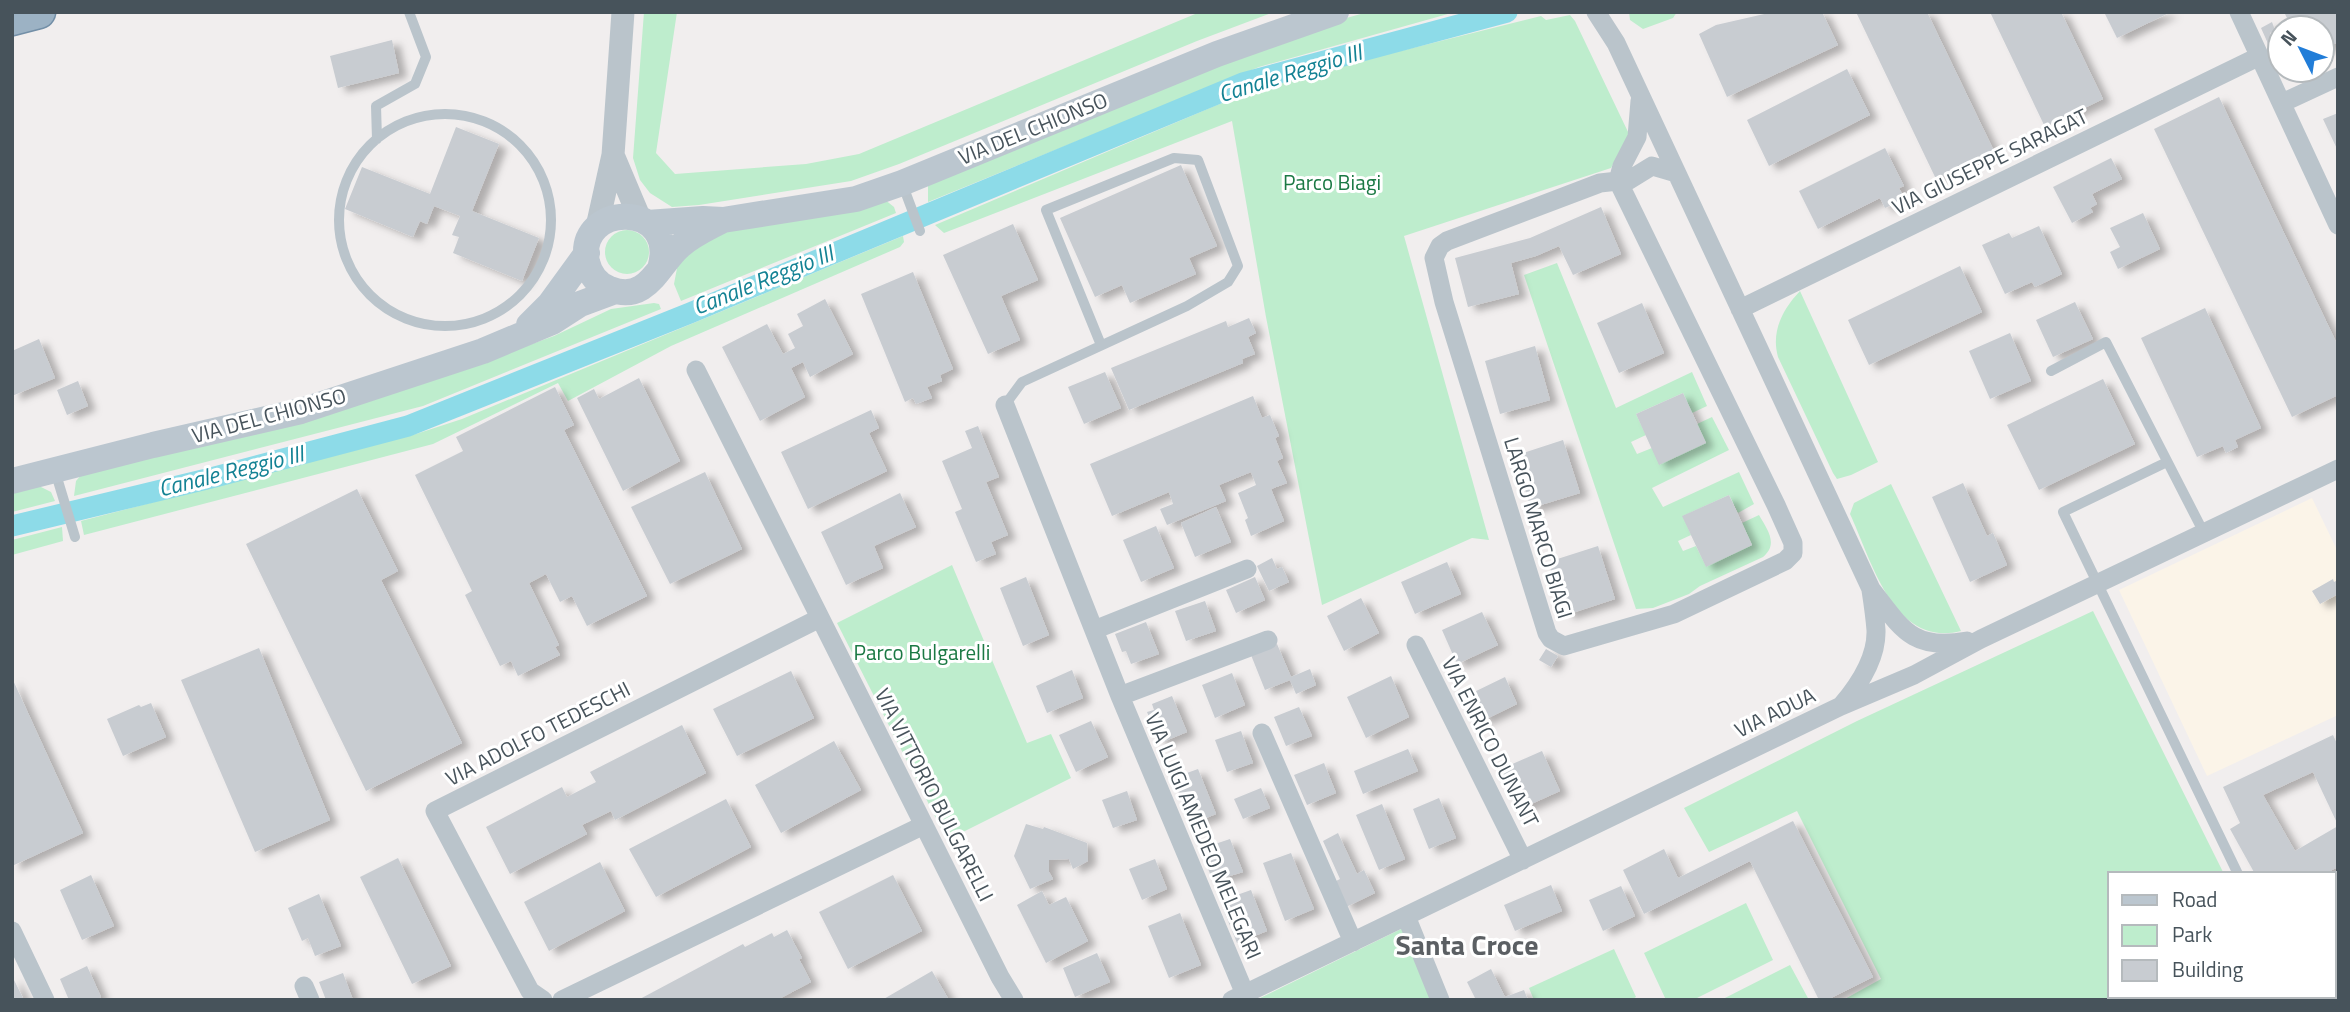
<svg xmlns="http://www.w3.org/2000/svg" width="2350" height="1012" font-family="'Titillium Web',sans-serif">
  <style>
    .commercial { fill: #fbf4e8 }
    .green { fill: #beedcd }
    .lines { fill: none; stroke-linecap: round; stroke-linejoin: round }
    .canal { stroke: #8ddbe8; stroke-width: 21 }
    .building { fill: #c8ccd1; filter: url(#shadow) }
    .trunk-casing { stroke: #738fa7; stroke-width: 35 }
    .service { stroke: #bac4cb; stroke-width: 10 }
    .minor { stroke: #bac4cb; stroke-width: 19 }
    .tertiary { stroke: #bac4cb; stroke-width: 23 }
    .secondary { stroke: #bbc6cf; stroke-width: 26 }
    .trunk { stroke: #9cb2c4; stroke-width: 32 }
    .labels { text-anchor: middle; stroke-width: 6; stroke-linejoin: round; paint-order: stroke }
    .street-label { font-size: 21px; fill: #47535b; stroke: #fff }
    .park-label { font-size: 21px; fill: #1b7944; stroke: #fff }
    .water-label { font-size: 23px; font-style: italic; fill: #138294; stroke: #fff }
    .district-label { font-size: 28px; font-weight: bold; fill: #5b5f63; stroke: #fff }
  </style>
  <defs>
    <filter id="shadow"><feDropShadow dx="8" dy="4.5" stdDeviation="3.5" flood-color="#0004"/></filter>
  </defs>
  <rect width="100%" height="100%" fill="#f1eeee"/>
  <path class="commercial" d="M2312 498 2338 552V715L2207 776 2119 590Z"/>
  <path class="green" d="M644 12H677L656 153 675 174 806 164 859 154 1200 12H1274L1197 41 899 164 851 181 699 205 672 207 650 193 640 180 633 158Z
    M1368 12H1455L1259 67 928 202V181L1310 28Z
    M1629 12H1677L1673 18 1643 29 1630 20Z
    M1570 15 1575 21 1629 134 1611 168 1404 236 1489 540 1472 538 1322 605 1266 317 1232 121 944 233 935 225 1217 105 1288 79 1541 16 1546 20Z
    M884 199 894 207 896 213 681 301 674 284 678 263 719 231Z
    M605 252a22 22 0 1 1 44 0a22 22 0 1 1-44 0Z
    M903 236 904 242 900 247 671 346 568 401 558 383 433 444 84 535 81 521 416 434 462 419Z
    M1557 263 1616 408 1692 372 1707 406 1692 413 1683 393 1636 414 1646 435 1631 442 1637 454 1652 448 1706 443 1697 424 1712 417 1729 450 1652 488 1663 507 1739 472 1754 504 1738 513 1729 495 1683 516 1691 535 1678 541 1683 551 1696 546 1706 566 1752 545 1742 523 1759 515C1767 529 1779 544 1763 557L1700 586 1689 594 1653 608 1636 609 1524 275Z
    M1800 291 1878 462 1851 475 1837 479 1833 473 1778 357C1771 332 1782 310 1800 291Z
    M654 303 659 304 661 309 423 406 74 496 76 481 82 474 403 390 554 336 611 309Z
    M35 484 51 492 55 501 12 512V490Z
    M1891 484 1961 631C1893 648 1872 561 1850 514L1854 503Z
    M62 527 63 541 12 555V540Z
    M952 565 1027 743 1051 734 1071 778 947 840 837 623Z
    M2093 611 2224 874H2110V996H2286L2287 1000H1843L1881 979 1797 811 1709 852 1684 808 1857 721Z
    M1746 903 1773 960 1693 1000H1666L1644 953Z
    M2338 905V1000H2308L2306 996H2334V906Z
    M1403 928 1438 1000H1256Z
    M1614 949 1636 997 1631 1000H1534L1529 988Z
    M1790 965 1809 1000H1721Z"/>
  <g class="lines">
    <path class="canal" d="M12 526 211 478 408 426 690 313 1243 83 1507 12"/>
  </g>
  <path class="building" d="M1773 12H1822L1838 45 1727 97 1699 34 1716 25Z
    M1856 12H1927L1994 151 1936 179Z
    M1990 12H2061L2103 99 2045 127Z
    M2104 12H2171L2117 38Z
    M2284 12H2338V42L2322 50V28H2292Z
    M2272 22 2275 30 2270 33 2276 45 2270 48 2261 28Z
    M392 40 399 73 338 88 330 56Z
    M1847 69 1870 115 1769 166 1747 120Z
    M2219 97 2338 346V395L2292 417 2154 129Z
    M2338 113V151L2323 119Z
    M456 127 499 144 472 211 539 238 522 281 453 253 459 237 452 235 460 216 434 206 427 224 420 221 413 237 345 209 362 167 430 194Z
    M1885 148 1904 186 1899 188 1905 199 1885 208 1880 198 1818 229 1799 191Z
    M2111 158 2122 179 2092 194 2097 204 2090 208 2093 212 2072 223 2053 187Z
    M1181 165 1217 246 1189 258 1196 274 1130 303 1122 285 1095 297 1060 218Z
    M1601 207 1621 254 1573 275 1559 246 1536 256 1511 263 1519 294 1468 307 1455 258 1530 238Z
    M2143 213 2160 249 2118 269 2110 252 2120 247 2110 228Z
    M1013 224 1038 280 1001 296 1020 340 988 354 943 255Z
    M2039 226 2062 274 2035 287 2032 282 2005 294 1982 245 2009 233 2012 238Z
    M1960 266 1982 312 1869 365 1848 320Z
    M913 272 953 369 940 375 942 381 927 387 932 398 916 404 913 398 905 402 861 294Z
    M825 299 853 354 810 377 803 362 791 368 805 397 760 421 722 347 767 324 783 354 795 348 788 334 803 326 797 314Z
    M2075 302 2093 339 2053 357 2036 320Z
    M1642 303 1664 353 1619 373 1597 323Z
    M2205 308 2261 428 2235 440 2238 447 2226 453 2223 446 2197 457 2141 338Z
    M1249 318 1256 333 1248 337 1255 354 1242 359 1243 363 1129 410 1111 368 1226 321 1228 327Z
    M2010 333 2031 381 1990 399 1969 351Z
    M39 339 55 378 12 396V351Z
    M1535 346 1550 400 1500 414 1485 361Z
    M1105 372 1121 408 1084 424 1068 387Z
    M639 378 680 461 623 491 577 398 594 389 599 399Z
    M2103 379 2135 444 2039 490 2007 425Z
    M78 381 88 406 67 415 57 390Z
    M555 387 574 425 564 430 647 596 587 626 572 596 560 602 546 574 529 583 559 645 555 647 560 655 518 676 511 661 500 666 465 595 472 591 415 475 463 451 456 437Z
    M1683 393 1706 443 1659 465 1636 414Z
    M1253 396 1262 418 1270 415 1279 436 1275 438 1283 458 1277 461 1287 483 1271 489 1284 521 1251 536 1245 520 1248 518 1238 493 1256 485 1251 472 1219 485 1226 501 1167 525 1160 509 1173 504 1169 492 1112 516 1090 464Z
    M871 410 879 428 869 433 887 471 808 509 781 452Z
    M978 426 999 477 986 482 1008 535 991 542 996 554 976 562 955 512 962 509 942 461 972 448 965 431Z
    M1563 440 1580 493 1531 508 1514 456Z
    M705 472 742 549 670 584 631 507Z
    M1963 483 1987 536 1993 533 2007 565 1970 582 1932 497Z
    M357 489 398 571 381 580 462 743 366 791 246 544Z
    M900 493 916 527 874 546 883 568 846 585 821 532Z
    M1729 495 1752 545 1706 567 1682 516Z
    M1216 507 1231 542 1195 557 1181 523Z
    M1156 526 1174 568 1141 582 1123 540Z
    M1598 546 1615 599 1566 615 1548 562Z
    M1272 558 1277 569 1282 567 1289 582 1269 591 1257 566Z
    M1447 562 1461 594 1415 614 1401 582Z
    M1026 577 1049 635 1023 646 1000 588Z
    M1255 577 1265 600 1236 613 1226 590Z
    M2333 579 2334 582 2338 580V594L2320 604 2312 591Z
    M1361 598 1379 633 1344 651 1327 616Z
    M1205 601 1216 631 1186 641 1175 611Z
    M1482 612 1498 645 1457 664 1442 630Z
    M1146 622 1159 654 1131 664 1126 651 1122 652 1115 634Z
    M1277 644 1291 677 1310 669 1316 685 1296 694 1290 680 1265 690 1251 655Z
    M259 648 330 820 255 852 181 680Z
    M1546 649 1558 656 1551 667 1539 660Z
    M1072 670 1083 698 1047 713 1036 686Z
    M791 671 814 718 737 756 713 709Z
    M1232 673 1245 705 1215 718 1202 685Z
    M1391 676 1409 717 1366 738 1347 697Z
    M1505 677 1517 704 1482 721 1470 694Z
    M12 678 83 833 12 866Z
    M1172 696 1187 732 1160 743 1147 712 1154 710 1152 704Z
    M151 703 166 737 123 756 107 719 139 705 141 707Z
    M1299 707 1312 736 1286 746 1274 717Z
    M1091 721 1108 757 1076 772 1059 735Z
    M682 725 706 773 615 820 611 811 582 825 587 834 510 874 486 827 562 787 567 797 596 782 590 772Z
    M1241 731 1253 763 1227 772 1215 740Z
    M2333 735 2338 746V825L2313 772 2263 795 2295 851 2338 826V867L2324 874H2255L2230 829 2240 823 2223 787Z
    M834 741 861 790 781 833 755 785Z
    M1408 749 1418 771 1363 794 1354 771Z
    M1542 751 1560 791 1520 809 1501 769Z
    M1324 763 1336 793 1307 805 1294 775Z
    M1198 769 1216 814 1191 824 1173 778Z
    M1261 788 1270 808 1243 819 1234 799Z
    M1127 791 1137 820 1113 828 1102 800Z
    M1439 798 1456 838 1429 849 1413 809Z
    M726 799 751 847 656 897 629 849Z
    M1382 804 1405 859 1379 870 1356 815Z
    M1793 821 1873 977 1827 1000H1819L1750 861 1644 914 1623 870 1664 849 1678 878Z
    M1026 824 1043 829 1044 827 1087 843 1088 861 1073 869 1069 859 1049 860V872L1053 879 1030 889 1014 856Z
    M1338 833 1357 874 1364 870 1375 893 1346 907 1334 882 1340 879 1323 841Z
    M1230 839 1243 872 1213 881 1200 849Z
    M1291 853 1314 909 1285 921 1263 863Z
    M398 858 451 966 412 984 360 877Z
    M1155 859 1167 889 1142 900 1129 869Z
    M600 862 625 911 549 951 524 902Z
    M91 875 114 926 82 940 60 890Z
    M893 875 922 931 848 969 819 912Z
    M1551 885 1562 911 1515 931 1504 905Z
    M1621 886 1635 916 1603 931 1589 900Z
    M1251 890 1267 931 1237 943 1220 901Z
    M1042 891 1049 905 1066 897 1088 941 1046 963 1017 905Z
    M319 894 341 946 315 956 308 938 302 941 288 908Z
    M1180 913 1201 965 1169 978 1148 926Z
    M787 930 802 958 799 959 811 982 777 1000H638L743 944 745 947 772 933 774 937Z
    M1097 953 1110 982 1075 997 1063 968Z
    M87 966 101 997 94 1000H69L60 979Z
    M1491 969 1505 997 1524 990 1528 1000H1476L1467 982Z
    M932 971 949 1000H882Z
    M343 973 353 1000H326L319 982Z
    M12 976 24 1000H12Z"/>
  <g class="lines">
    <g class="trunk-casing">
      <path id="trunk" d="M12 19 39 12"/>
    </g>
    <path class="service" d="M339 220a106 106 0 1 1 212 0a106 106 0 1 1-212 0Z
      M377 139 376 106 415 84 426 57 409 12
      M902 183 920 231
      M2051 371 2106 342 2204 533
      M1005 405 1022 382 1187 306 1228 282 1238 266 1198 160 1174 158 1046 210 1101 345
      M2167 462 2063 512 2238 874
      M55 471 75 537
      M2334 885 2338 883
      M2297 996 2298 1000"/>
    <path class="minor" d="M1596 12 1616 43 1871 589C1902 629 1912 651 1967 641
      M2239 12 2338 225
      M1640 101 1637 137 1622 166 1618 181 1626 182 1652 166 1676 173
      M2282 103 2338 77
      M1618 181 1776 505 1793 543V553L1785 561 1674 614 1564 646 1551 639 1547 633 1444 302 1434 258 1440 246 1447 241 1600 183Z
      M1740 309 2260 56
      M696 370 1000 977 1014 1000
      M1005 405 1120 696 1245 994
      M1094 630 1247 569
      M1416 645 1523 860
      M1120 696 1268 640
      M1842 705C1859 685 1877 657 1876 630 1875 617 1873 603 1871 590
      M1262 733 1353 942
      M1406 916 1440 1000
      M12 931 45 1000
      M304 986 310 1000
      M543 1000 530 991 435 811 820 618
      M562 1000 924 825
      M1232 1000 1841 706 1914 675 1981 639 2338 469"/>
    <path class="tertiary" d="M613 155 640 219
      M597 227 613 155 623 12"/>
    <path class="secondary" d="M647 223 703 219 723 220 856 199 902 183 1217 54 1336 12
      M660 269C680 200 575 201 587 262 590 275 598 285 610 289 647 304 658 265 680 246 692 235 708 228 721 221
      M529 325 550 304 587 253
      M12 481 153 445 301 411 483 351 552 322 580 304 615 291"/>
    <use href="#trunk" class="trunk"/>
  </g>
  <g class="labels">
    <g class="street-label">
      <text transform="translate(1033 129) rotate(-22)" y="7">VIA DEL CHIONSO</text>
      <text transform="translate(1990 162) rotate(-26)" y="7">VIA GIUSEPPE SARAGAT</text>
      <text transform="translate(269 416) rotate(-15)" y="7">VIA DEL CHIONSO</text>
      <text transform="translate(1538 528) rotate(73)" y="7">LARGO MARCO BIAGI</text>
      <text transform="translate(1775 713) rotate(-26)" y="7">VIA ADUA</text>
      <text transform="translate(538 734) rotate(-27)" y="7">VIA ADOLFO TEDESCHI</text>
      <text transform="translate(1490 742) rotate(63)" y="7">VIA ENRICO DUNANT</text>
      <text transform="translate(934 795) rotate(63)" y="7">VIA VITTORIO BULGARELLI</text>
      <text transform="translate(1203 836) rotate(67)" y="7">VIA LUIGI AMEDEO MELEGARI</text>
    </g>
    <g class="park-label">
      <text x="1332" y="190">Parco Biagi</text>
      <text x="922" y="660">Parco Bulgarelli</text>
    </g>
    <g class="water-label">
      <text transform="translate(1290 73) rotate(-17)" y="8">Canale Reggio III</text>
      <text transform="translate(763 280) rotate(-22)" y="8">Canale Reggio III</text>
      <text transform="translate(231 471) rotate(-14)" y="8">Canale Reggio III</text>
    </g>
    <g class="district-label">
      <text x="1467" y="955">Santa Croce</text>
    </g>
  </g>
  <rect width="2350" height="1012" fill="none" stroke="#47535b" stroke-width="28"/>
  <rect x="2108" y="872" width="228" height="126" fill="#ffffff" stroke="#b5babd" stroke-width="2"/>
  <rect x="2122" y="895" width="35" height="10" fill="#bbc6cf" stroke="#b5babd" stroke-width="2"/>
  <text x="2172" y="907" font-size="21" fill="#47535b">Road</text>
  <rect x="2122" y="925" width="35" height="21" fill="#beedcd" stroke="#b5babd" stroke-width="2"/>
  <text x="2172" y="942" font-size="21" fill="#47535b">Park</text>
  <rect x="2122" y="960" width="35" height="21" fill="#c8ccd1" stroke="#b5babd" stroke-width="2"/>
  <text x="2172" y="977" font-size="21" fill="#47535b">Building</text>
  <g transform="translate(2301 49) rotate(312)"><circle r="33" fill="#ffffff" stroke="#b5babd" stroke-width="2"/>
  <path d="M0-5L12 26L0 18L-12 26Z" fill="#217dd8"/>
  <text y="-10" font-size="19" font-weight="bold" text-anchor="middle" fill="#47535b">N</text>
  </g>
</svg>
